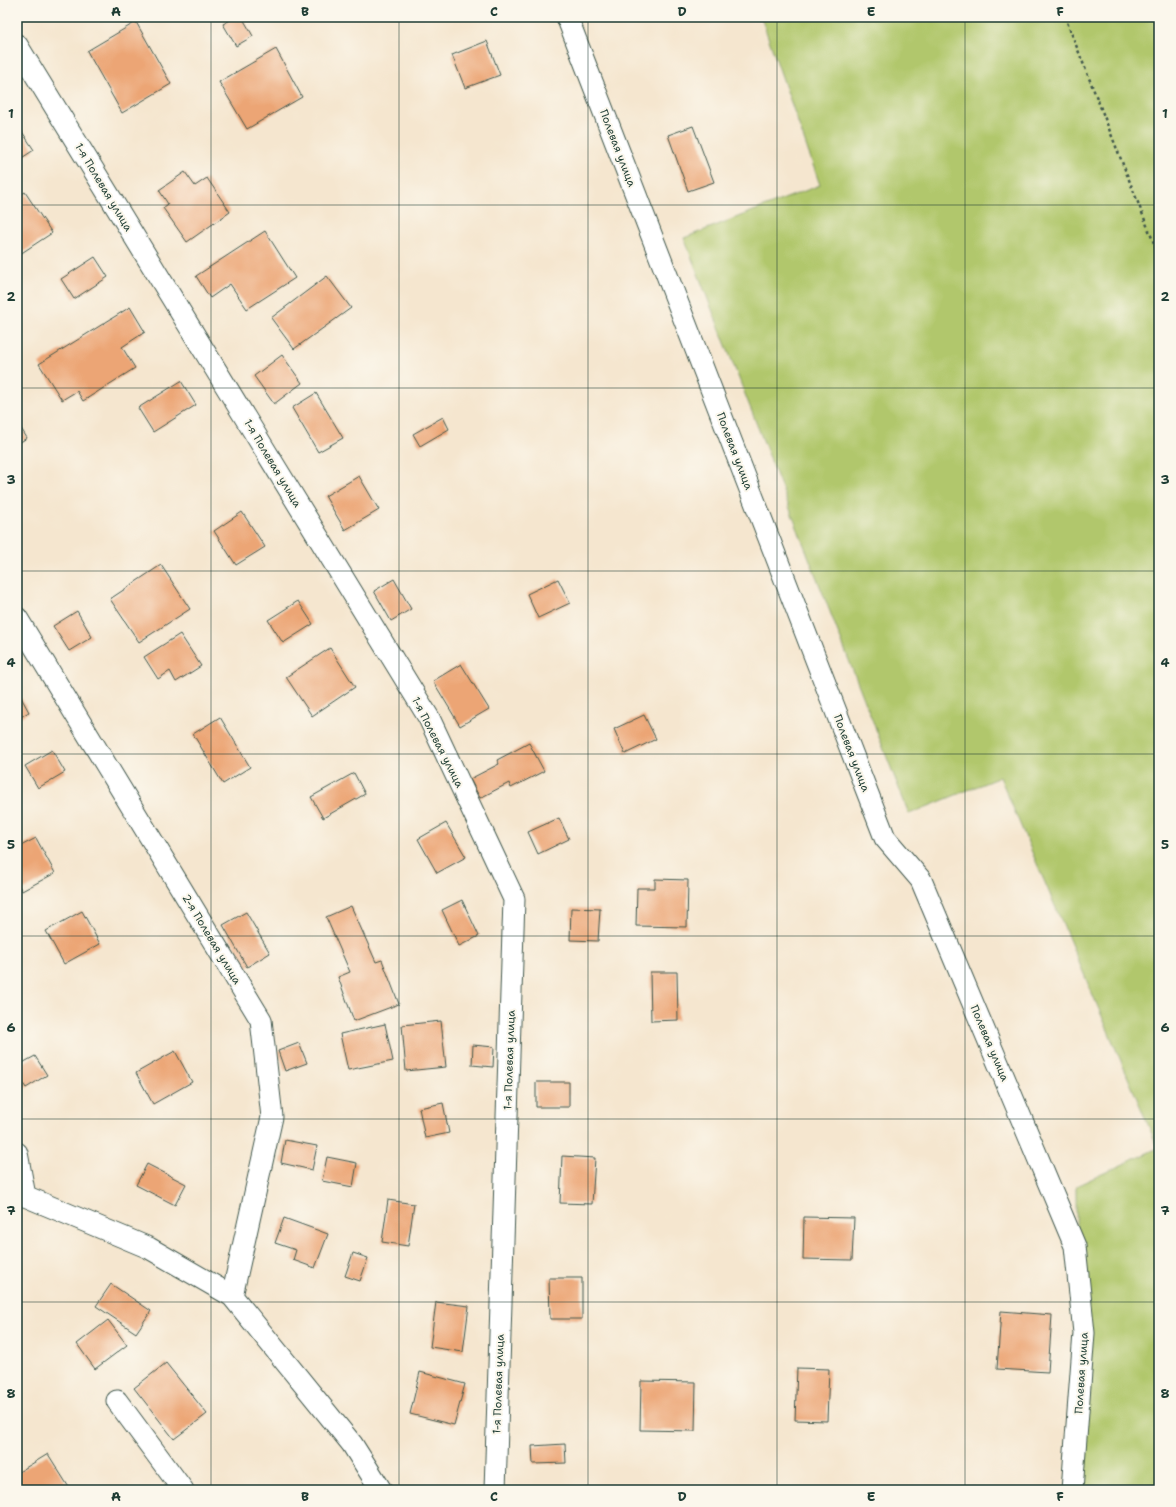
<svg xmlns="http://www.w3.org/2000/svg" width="1176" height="1507" font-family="'Shantell Sans',sans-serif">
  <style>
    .green { fill: #b1c76c; stroke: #688250 }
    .building { fill: #eca575 }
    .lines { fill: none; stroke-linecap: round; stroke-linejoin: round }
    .minor-casing { stroke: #3f564b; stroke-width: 23 }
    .path { stroke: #3f564b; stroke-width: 2.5; stroke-dasharray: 3 3; stroke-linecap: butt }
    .minor { stroke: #fff; stroke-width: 21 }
    .grid { fill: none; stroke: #1f3d34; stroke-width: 1; stroke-opacity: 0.55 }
    .labels { text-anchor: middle; stroke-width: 4; stroke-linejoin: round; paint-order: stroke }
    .street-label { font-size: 11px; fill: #1f3d34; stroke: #fbf7ec }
    .neatline { fill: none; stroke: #1f3d34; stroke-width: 1.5 }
    .grid-label { font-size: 13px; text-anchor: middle; font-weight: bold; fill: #1f3d34 }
  </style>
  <rect width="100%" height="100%" fill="#fbf7ec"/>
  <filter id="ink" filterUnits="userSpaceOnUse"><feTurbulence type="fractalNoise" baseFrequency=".025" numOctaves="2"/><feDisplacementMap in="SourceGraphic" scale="8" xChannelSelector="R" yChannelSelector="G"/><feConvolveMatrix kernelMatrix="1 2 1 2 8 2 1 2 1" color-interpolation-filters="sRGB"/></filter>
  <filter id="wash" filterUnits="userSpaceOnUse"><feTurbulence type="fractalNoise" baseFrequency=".012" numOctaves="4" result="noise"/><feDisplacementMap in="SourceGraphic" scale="16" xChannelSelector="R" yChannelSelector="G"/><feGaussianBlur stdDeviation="0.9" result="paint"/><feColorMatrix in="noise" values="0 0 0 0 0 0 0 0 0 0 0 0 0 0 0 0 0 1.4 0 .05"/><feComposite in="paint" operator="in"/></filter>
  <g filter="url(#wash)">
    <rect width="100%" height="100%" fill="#f5e6cf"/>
    <path class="green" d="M761 17H1159V1490H1077L1076 1186 1158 1148 1000 777 909 814 684 238 820 185Z"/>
    <g id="blocks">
      <path class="building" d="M236 17H242L253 36 236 46 223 24Z
        M136 22 171 84 122 113 87 51Z
        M487 41 500 75 465 88 452 55Z
        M276 49 302 97 247 129 219 82Z
        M17 124 34 150 17 161Z
        M693 126 714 182 688 191 668 135Z
        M185 172 195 186 207 178 230 212 187 242 163 208 168 204 159 190Z
        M25 192 52 233 17 256V197Z
        M265 231 295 278 247 309 230 284 210 298 196 276Z
        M95 257 108 277 74 299 61 279Z
        M327 276 351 308 294 349 271 318Z
        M130 307 145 332 122 347 135 368 83 401 77 391 62 400 39 364Z
        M282 355 302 383 274 404 254 376Z
        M181 381 196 405 153 432 138 408Z
        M316 393 343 438 318 452 292 408Z
        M443 417 449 429 420 446 413 434Z
        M17 422 27 438 17 444Z
        M359 476 379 510 345 530 325 496Z
        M242 512 265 547 236 565 214 531Z
        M161 565 190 609 139 642 110 599Z
        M394 579 411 609 391 621 374 591Z
        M558 579 570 603 538 618 527 594Z
        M298 601 313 624 283 643 268 620Z
        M77 611 92 637 69 651 53 626Z
        M180 634 201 666 176 682 170 671 158 679 144 657Z
        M330 648 355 687 312 716 286 677Z
        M461 664 489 709 460 726 433 681Z
        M17 690 29 712 17 719Z
        M644 715 656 739 625 754 614 729Z
        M220 717 250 767 223 784 193 734Z
        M529 743 544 771 511 788 509 783 480 798 470 779 499 764 497 760Z
        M52 750 65 772 38 788 25 766Z
        M354 773 365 794 323 818 311 797Z
        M559 818 569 839 538 854 528 832Z
        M446 823 466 857 437 873 418 839Z
        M36 838 55 873 22 891 17 883V848Z
        M655 879 688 880 687 927 636 926 637 888H655Z
        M462 900 479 936 459 946 442 910Z
        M351 906 376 962 382 960 399 1004 354 1021 338 977 350 972 326 917Z
        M571 908 600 909 598 941 570 940Z
        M82 911 100 944 64 964 46 931Z
        M246 912 270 953 247 967 223 925Z
        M650 972H677L678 1020 651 1021Z
        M441 1021 446 1067 406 1071 402 1025Z
        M385 1024 393 1061 348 1070 340 1034Z
        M299 1043 307 1063 285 1071 278 1051Z
        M473 1045 494 1047 493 1067 472 1065Z
        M175 1051 192 1082 153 1104 136 1073Z
        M35 1056 47 1075 26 1088 17 1074V1066Z
        M536 1082H569V1107H536Z
        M443 1103 449 1133 425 1138 419 1108Z
        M285 1140 317 1146 312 1170 281 1163Z
        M562 1156 595 1158 592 1204 560 1203Z
        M327 1157 357 1163 353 1187 322 1181Z
        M147 1164 186 1184 175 1205 136 1185Z
        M388 1200 414 1204 408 1246 382 1242Z
        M804 1217 854 1218 852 1260 803 1259Z
        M284 1218 328 1234 315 1268 293 1260 296 1250 275 1243Z
        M353 1253 368 1258 360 1281 345 1276Z
        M549 1278H582V1319H550Z
        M111 1284 151 1311 136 1333 96 1306Z
        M436 1302 469 1306 463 1352 430 1347Z
        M1001 1311 1052 1315 1048 1372 997 1369Z
        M108 1320 127 1345 95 1369 77 1344Z
        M166 1363 207 1414 174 1439 134 1388Z
        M797 1368 829 1369 827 1421 795 1420Z
        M420 1372 465 1384 454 1425 410 1414Z
        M641 1381 696 1382 695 1431 640 1430Z
        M565 1444 566 1463 533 1464 532 1446Z
        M48 1454 70 1489 17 1490V1473Z"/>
    </g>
  </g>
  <g filter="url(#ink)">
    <use href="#blocks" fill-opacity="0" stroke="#3f564b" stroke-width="1"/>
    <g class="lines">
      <g class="minor-casing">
        <path id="minor" d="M567 17 885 838 921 880 1075 1246 1084 1333 1072 1490
          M17 45 429 718 514 899 495 1490
          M17 618 261 1020 272 1117 232 1296
          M17 1153 25 1196
          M17 1196H25L149 1248 232 1296 352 1444 381 1490
          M117 1401 183 1490"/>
      </g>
      <path class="path" d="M1065 17 1159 256"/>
      <use href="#minor" class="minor"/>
    </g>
  </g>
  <path class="grid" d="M211 17V1490M399 17V1490M588 17V1490M777 17V1490M965 17V1490M17 205H1159M17 388H1159M17 571H1159M17 754H1159M17 936H1159M17 1119H1159M17 1302H1159"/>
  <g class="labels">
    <g class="street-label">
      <text transform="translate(618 148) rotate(69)" y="4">Полевая улица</text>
      <text transform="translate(104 187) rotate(59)" y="4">1-я Полевая улица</text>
      <text transform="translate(735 451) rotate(69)" y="4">Полевая улица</text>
      <text transform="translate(273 463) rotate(59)" y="4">1-я Полевая улица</text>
      <text transform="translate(438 742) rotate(63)" y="4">1-я Полевая улица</text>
      <text transform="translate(852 753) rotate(69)" y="4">Полевая улица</text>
      <text transform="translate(212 939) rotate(59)" y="4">2-я Полевая улица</text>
      <text transform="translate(990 1043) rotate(67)" y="4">Полевая улица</text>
      <text transform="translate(509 1060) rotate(-88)" y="4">1-я Полевая улица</text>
      <text transform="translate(1081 1373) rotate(-86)" y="4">Полевая улица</text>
      <text transform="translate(498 1384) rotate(-88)" y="4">1-я Полевая улица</text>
    </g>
  </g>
  <rect width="1176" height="1507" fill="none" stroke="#fbf7ec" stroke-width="44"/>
  <rect x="22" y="22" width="1132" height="1463" class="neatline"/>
  <g class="grid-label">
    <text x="116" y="16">A</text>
    <text x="305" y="16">B</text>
    <text x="494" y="16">C</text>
    <text x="682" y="16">D</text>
    <text x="871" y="16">E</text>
    <text x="1060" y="16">F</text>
    <text x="11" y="118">1</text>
    <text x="1165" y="118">1</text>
    <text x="11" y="301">2</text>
    <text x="1165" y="301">2</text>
    <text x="11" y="484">3</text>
    <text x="1165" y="484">3</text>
    <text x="11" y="667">4</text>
    <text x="1165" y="667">4</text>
    <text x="11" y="849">5</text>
    <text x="1165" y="849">5</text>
    <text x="11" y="1032">6</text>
    <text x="1165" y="1032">6</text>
    <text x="11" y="1215">7</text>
    <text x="1165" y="1215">7</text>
    <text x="11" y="1398">8</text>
    <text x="1165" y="1398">8</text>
    <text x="116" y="1501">A</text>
    <text x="305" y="1501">B</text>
    <text x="494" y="1501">C</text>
    <text x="682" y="1501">D</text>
    <text x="871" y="1501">E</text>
    <text x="1060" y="1501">F</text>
  </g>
</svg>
